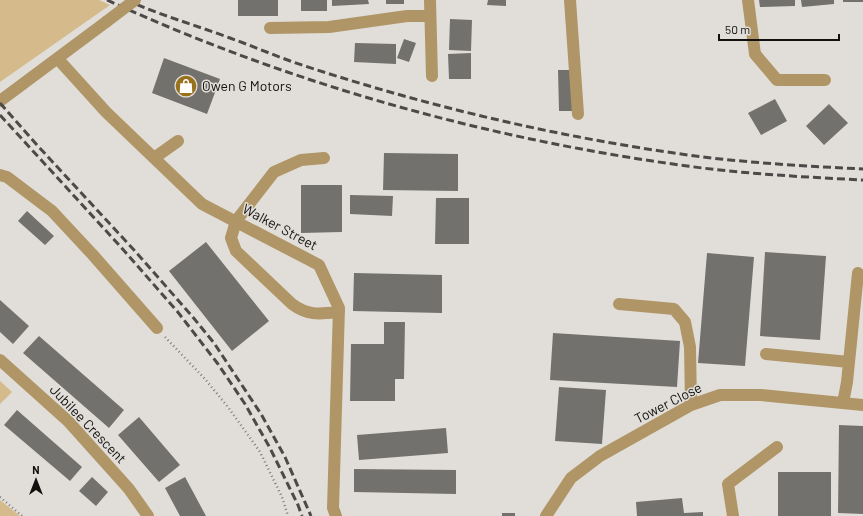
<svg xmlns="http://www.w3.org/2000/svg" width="863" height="516" font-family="Barlow,sans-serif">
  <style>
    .green { fill: #d5ba8b }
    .building { fill: #73716d }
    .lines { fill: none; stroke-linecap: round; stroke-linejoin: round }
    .path { stroke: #7e7c79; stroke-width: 2.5; stroke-dasharray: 1 3; stroke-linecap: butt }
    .minor { stroke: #b09666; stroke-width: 12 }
    .rail { stroke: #4c4a48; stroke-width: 3; stroke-dasharray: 8 4; stroke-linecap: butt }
    .minor-bridge { stroke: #b09666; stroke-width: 12 }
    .labels { text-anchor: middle; stroke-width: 3; stroke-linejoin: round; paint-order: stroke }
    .poi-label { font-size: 14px; fill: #11100f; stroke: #e1ded9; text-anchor: start }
    .street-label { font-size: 14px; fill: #11100f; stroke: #e1ded9 }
  </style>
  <rect width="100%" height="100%" fill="#e1ded9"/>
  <path class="green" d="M0 0H99L110 5 0 82Z
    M0 381 12 392 0 404Z
    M0 500 20 516H0Z"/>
  <path class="building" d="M238 0H278V16H238Z
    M301 0H327V11H301Z
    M332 0H368L369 4 332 6Z
    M386 0H404V4H386Z
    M488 0H506V6L487 5Z
    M759 0H795V6L760 7Z
    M801 0H834V4L802 7Z
    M843 0H863V2H843Z
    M450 19 472 20 471 51 449 50Z
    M404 39 416 43 409 62 397 58Z
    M355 43 396 44V64L354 62Z
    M471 53V79H449L448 54Z
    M164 58 220 79 207 114 152 93Z
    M558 70H571L573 111H559Z
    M775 99 787 121 761 135 748 113Z
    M829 104 848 123 824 145 806 126Z
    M384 153 458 154V191L383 190Z
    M301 185H342V232L301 233Z
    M350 195 393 196 392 216 350 214Z
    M436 198H469V244H435Z
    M27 211 54 236 45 245 18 221Z
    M206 242 269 321 232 351 169 271Z
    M765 252 826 256 820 340 760 336Z
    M707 253 754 257 745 366 698 363Z
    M354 273 442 275V313L353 311Z
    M0 300 29 326 13 344 0 332Z
    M384 322H405L404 379H395V401H350L351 344H384Z
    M553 333 680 341 677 387 550 380Z
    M39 336 124 410 109 428 23 353Z
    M559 387 606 390 602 444 555 441Z
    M17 410 82 467 70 481 4 425Z
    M139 417 180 465 159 482 118 435Z
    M839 425 863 426V514L838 513Z
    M446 428 448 453 359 460 357 435Z
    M354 469 456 470V494L354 492Z
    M778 472H831V516H778Z
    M92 477 108 492 96 506 79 491Z
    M185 477 206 516H180L165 488Z
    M682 498 684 513 703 512V516H637L636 502Z
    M502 513H515V516H502Z"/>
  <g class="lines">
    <path class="path" d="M165 337 205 379 228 407 260 452 282 497 288 516
      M0 497 22 516"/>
    <path class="minor" d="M430 0 432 76
      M570 0 578 114
      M748 0 755 54 777 80H825
      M270 28 329 27 407 16H430
      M58 59 106 112 202 204 319 265 339 308 333 508 336 516
      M0 101 106 22
      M154 158 178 141
      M324 158 301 160 274 172 236 221 231 238 236 251 292 304C308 316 320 314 339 312
      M0 175 7 177 52 211 93 255 157 328
      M619 304 674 309 685 322 690 347 691 405
      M766 354 849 362
      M0 360 68 421 129 489 148 516
      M843 403 847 382 858 273
      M546 516 571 478 600 456 691 405 720 395H761L863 405
      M733 516 728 484 777 447"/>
    <path class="rail" d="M107 0C290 84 487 139 687 166 745 174 804 177 863 180
      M126 0C160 15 195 25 230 38 255 47 280 58 305 66 430 107 558 137 688 155 746 163 805 166 863 169
      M0 103 37 145 134 250 192 316 214 343 261 414 285 457 311 516
      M0 115 119 245 177 311 218 364 245 404 270 448 298 505 302 516"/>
    <path class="minor-bridge" d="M106 22 135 0"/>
  </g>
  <defs>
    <g id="shop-disc" transform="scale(1.15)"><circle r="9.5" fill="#98711c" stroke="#e1ded9"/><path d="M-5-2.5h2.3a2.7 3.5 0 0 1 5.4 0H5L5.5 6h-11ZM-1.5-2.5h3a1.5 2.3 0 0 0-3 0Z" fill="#fff"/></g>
  </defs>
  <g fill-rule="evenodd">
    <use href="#shop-disc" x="186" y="86"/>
  </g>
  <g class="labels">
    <g class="poi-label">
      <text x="202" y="91">Owen G Motors</text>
    </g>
    <g class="street-label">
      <text transform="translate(280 227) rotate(28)" y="5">Walker Street</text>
      <text transform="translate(668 403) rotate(-27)" y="5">Tower Close</text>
      <text transform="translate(88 424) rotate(46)" y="5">Jubilee Crescent</text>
    </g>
  </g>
  <g transform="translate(36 480)" stroke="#e1ded9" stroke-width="3" paint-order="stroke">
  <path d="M0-3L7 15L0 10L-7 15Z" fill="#11100f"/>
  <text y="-6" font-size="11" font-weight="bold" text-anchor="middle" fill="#11100f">N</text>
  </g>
  <path d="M719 34v6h120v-6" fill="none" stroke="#11100f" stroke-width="2"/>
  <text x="725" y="34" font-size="12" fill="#11100f" stroke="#e1ded9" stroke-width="3" paint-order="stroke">50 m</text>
</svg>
